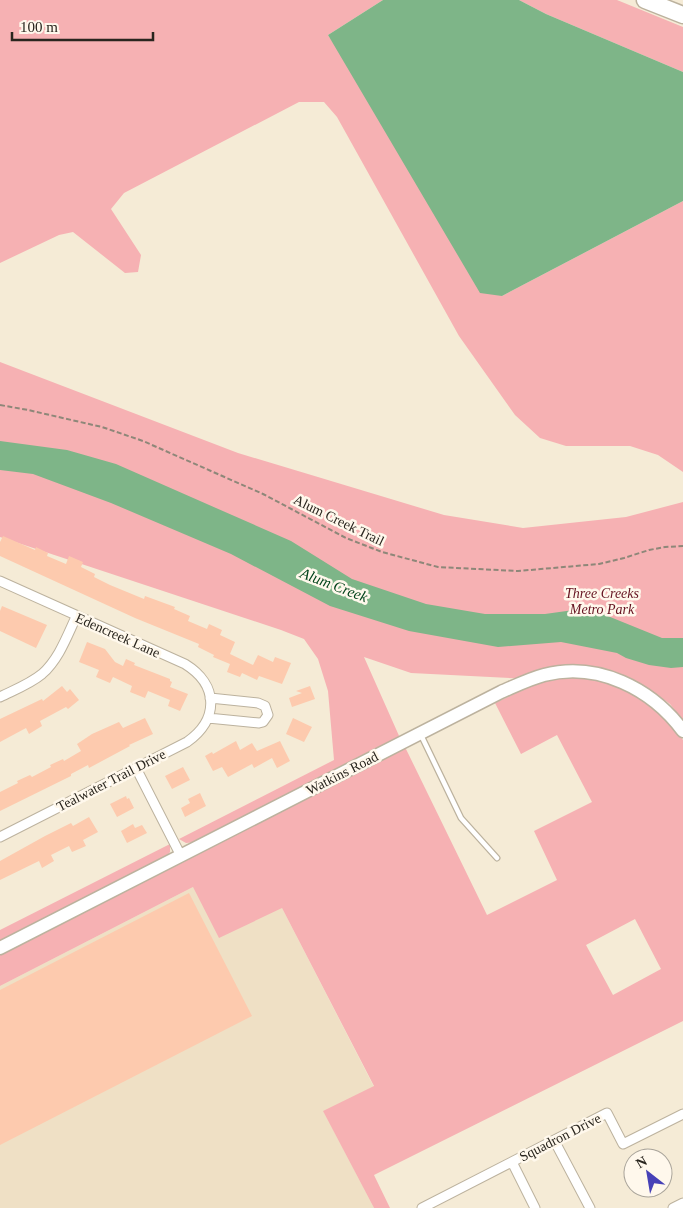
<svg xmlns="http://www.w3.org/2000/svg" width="683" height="1208" font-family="Georgia,serif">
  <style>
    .built { fill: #efe0c5 }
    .green { fill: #f6b1b3; fill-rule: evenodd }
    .water { fill: #7eb588 }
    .building { fill: #fdcaae }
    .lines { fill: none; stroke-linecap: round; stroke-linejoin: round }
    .lane-casing { stroke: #bcb29e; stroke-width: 7 }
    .street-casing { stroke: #bcb29e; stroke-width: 11 }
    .secondary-casing { stroke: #bcb29e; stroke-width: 15 }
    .highway-casing { stroke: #bcb29e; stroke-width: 19 }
    .path { stroke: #8e8779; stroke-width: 2; stroke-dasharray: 5 2.5; stroke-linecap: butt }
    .lane { stroke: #fff; stroke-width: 4.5 }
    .street { stroke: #fff; stroke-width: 9 }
    .secondary { stroke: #fff; stroke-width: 12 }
    .highway { stroke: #fff; stroke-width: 16 }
    .labels { text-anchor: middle; stroke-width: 5; stroke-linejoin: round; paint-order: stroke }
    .street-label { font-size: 14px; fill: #29251e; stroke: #fff8ec }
    .park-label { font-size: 14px; font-style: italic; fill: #65111f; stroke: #fff8ec }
    .water-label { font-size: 15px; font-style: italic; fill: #004219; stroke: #fff8ec }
  </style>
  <rect width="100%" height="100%" fill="#f5ebd6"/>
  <path class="built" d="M193 887 282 908 374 1087 324 1112 374 1208H0V986Z"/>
  <path class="green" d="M0 0H383L328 35 502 296 683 201V472L658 455 630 446H566L540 438 515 415 459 336 337 117 324 102H299L124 193 111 209 141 255 138 272 125 273 73 232 59 235 0 263Z
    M519 0H617L683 27V72L546 14Z
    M0 362 238 453 444 515 523 528 626 517 683 502V721L670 704 643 685 614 684 635 693 664 714 683 740V1021L374 1175 390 1208H374L323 1111 374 1086 282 908 219 938 193 887 0 986V953L405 747 487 915 557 880 534 831 592 802 557 735 521 754 495 703 533 685 548 680 411 673 364 657 400 738 196 842 186 843 179 839 334 760 328 691 318 659 304 639 281 630 0 537ZM635 919 661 969 613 995 586 945Z
    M170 844V852L165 859 0 943V930Z"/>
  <path class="water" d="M383 0H519L546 14 683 72V201L502 296 480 293 328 35Z
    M0 441 67 450 116 464 291 541 352 579 426 604 485 614H545L588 608 662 638H683V667L671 668 649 665 626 658 617 653 561 642 498 647 409 631 330 606 231 554 111 503 33 474 0 470Z"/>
  <path class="building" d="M3 536 35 550 36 547 48 553 47 556 66 564 69 556 83 562 81 567 95 574 94 577 110 585 144 599 145 596 175 607 174 609 190 616 188 621 207 629 209 624 222 630 220 635 235 642 230 654 253 665 258 655 273 662 275 657 291 663 282 684 259 676 257 680 242 673 240 677 227 672 230 664 213 657 214 655 198 647 199 644 135 618 0 556V542Z
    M2 606 47 625 36 648 0 631V611Z
    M87 642 105 649 115 662 123 666 126 659 135 663 134 665 170 679V681L172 682 170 687 188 694 180 711 168 706 170 700 148 691 145 698 130 692 132 686 113 677 110 683 96 677 99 670 79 662Z
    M62 686 67 692 70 689 79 700 68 709 66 707 40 721 42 726 29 734 26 728 0 742V719L42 699 43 701Z
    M310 686 315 699 292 707 289 698 302 693 296 691Z
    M145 718 153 734 129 745 130 746 89 768 88 765 71 774V776L0 811V792L18 783 17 781 30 775 32 777 51 767 50 765 63 759 64 761 81 751 77 744 92 734 119 722 123 728Z
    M293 718 312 727 304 742 286 734Z
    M236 741 240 750 252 743 257 751 280 741 290 761 277 768 272 758 254 768 252 764 228 777 222 767 213 771 205 756 212 752 213 754Z
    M183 767 190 780 172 789 165 776Z
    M200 793 206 806 185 817 181 808 190 803 188 799Z
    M126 796 127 799 129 798 134 808 117 817 110 804Z
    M89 817 98 832 83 840 86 846 72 852 69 846 51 855 54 861 42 868 39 861 0 880V861L45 836 71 823 73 826Z
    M133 824 135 828 142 825 147 833 127 843 121 831Z
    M189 893 252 1016 0 1145V990Z"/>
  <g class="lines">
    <g class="lane-casing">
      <path id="lane" d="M421 735 461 818 497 858"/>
    </g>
    <g class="street-casing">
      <path id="street" d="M0 581 185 664C219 685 219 720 187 742L0 837
        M0 697C14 690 30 684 42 674 59 659 67 636 76 617
        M208 718 259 723 263 722 268 715 265 706 258 703 210 698
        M136 768 181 856
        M554 1140 590 1208
        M512 1162 535 1208
        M422 1208 607 1113 623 1144 683 1114
        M673 1208 683 1203"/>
    </g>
    <g class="secondary-casing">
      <path id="secondary" d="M0 948 501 692C515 686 529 679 544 675 598 661 652 689 683 731"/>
    </g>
    <g class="highway-casing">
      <path id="highway" d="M645 0 683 15"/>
    </g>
    <path class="path" d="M0 405 28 410 102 427 143 441 263 494 346 538 382 552 438 567 518 571 599 564 624 558 649 550 665 547 683 546"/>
    <use href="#lane" class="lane"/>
    <use href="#street" class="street"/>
    <use href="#secondary" class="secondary"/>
    <use href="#highway" class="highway"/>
  </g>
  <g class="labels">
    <g class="street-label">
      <text transform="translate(339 520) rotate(26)" y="5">Alum Creek Trail</text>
      <text transform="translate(118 635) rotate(24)" y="5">Edencreek Lane</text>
      <text transform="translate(342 773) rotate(-27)" y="5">Watkins Road</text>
      <text transform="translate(111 780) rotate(-27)" y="5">Tealwater Trail Drive</text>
      <text transform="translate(560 1137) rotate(-27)" y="5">Squadron Drive</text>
    </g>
    <g class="park-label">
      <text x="602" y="598">Three Creeks<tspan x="602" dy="16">Metro Park</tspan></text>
    </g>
    <g class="water-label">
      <text transform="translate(334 585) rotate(21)" y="5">Alum Creek</text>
    </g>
  </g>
  <g transform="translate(648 1173) rotate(329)"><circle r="24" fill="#fff8ec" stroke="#a9a49a"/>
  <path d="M0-4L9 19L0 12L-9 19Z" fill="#4741b7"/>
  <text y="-8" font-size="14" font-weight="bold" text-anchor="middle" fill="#29251e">N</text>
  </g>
  <path d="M12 32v8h141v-8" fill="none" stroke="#29251e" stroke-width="2.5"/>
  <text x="20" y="32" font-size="15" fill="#29251e" stroke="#fff8ec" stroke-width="4" paint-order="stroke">100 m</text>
</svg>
